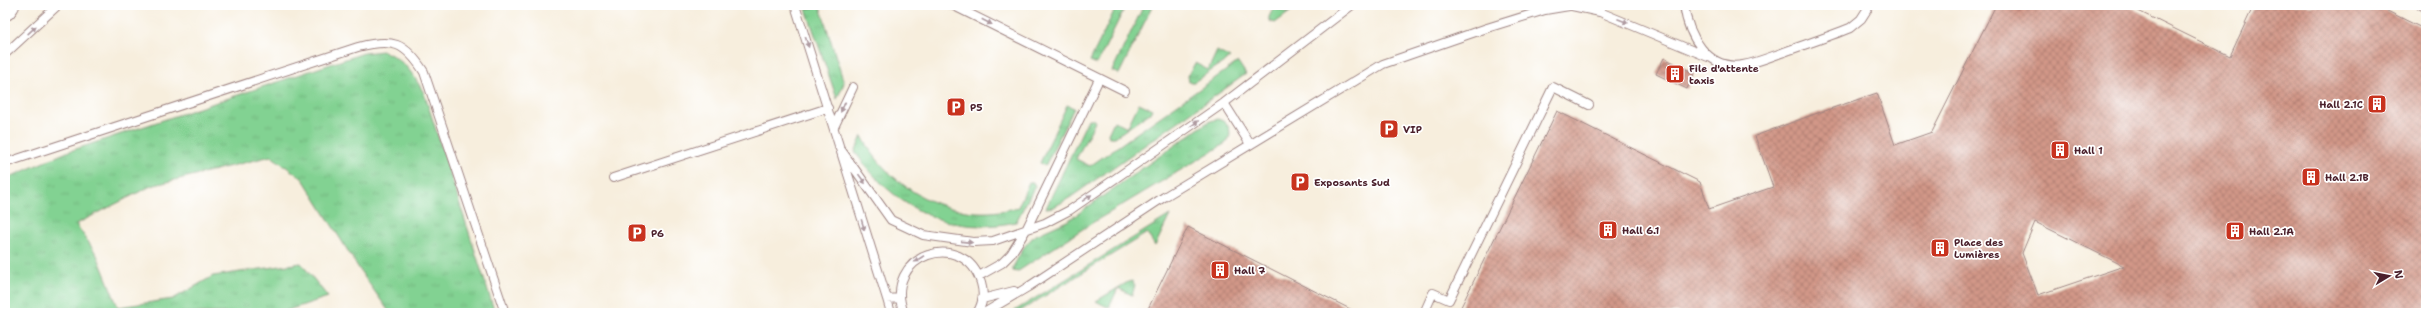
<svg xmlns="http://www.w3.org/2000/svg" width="2431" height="318" font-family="'Shantell Sans',sans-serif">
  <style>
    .grass { fill: url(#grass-tufts); stroke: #66785e }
    .building { fill: url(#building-cross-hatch); fill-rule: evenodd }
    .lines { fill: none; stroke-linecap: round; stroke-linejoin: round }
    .lane-casing { stroke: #a08684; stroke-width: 10 }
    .secondary-casing { stroke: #a08684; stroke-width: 24 }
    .lane { stroke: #fff; stroke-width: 8 }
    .secondary { stroke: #fff; stroke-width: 22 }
    .oneway { fill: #ae9aa0 }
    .labels { text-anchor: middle; stroke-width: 3.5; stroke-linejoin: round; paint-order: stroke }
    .poi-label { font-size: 10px; font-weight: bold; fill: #4a1f2b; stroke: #fff; text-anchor: start }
  </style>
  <defs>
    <pattern id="grass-tufts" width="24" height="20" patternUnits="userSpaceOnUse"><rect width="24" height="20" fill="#82d292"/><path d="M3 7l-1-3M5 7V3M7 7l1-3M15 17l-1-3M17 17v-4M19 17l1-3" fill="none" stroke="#72b47e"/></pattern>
    <pattern id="building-cross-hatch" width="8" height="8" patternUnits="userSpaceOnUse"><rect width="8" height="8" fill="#d29788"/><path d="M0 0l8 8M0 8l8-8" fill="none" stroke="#ac7b6f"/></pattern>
  </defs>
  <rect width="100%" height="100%" fill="#fff"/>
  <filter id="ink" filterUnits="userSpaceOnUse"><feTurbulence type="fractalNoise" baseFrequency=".025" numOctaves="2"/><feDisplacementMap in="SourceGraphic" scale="8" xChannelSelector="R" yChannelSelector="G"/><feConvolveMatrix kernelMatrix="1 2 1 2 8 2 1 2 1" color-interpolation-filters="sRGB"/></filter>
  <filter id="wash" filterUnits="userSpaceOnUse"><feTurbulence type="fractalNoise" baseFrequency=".012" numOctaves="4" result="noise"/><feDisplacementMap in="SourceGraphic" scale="16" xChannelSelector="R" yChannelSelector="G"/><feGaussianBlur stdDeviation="0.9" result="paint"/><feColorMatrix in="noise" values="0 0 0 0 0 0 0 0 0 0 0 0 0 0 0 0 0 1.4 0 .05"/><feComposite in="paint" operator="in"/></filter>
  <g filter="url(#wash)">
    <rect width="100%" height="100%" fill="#f7eedd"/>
    <path class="grass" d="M1117 5H1126L1097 64 1090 61Z
      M1144 5H1153L1119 74 1112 71Z
      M1291 5H1299L1275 23 1269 21V17L1274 7 1287 13Z
      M820 6 844 83 837 99 806 9Z
      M383 51C406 61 412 73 424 93L495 313H390L363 275 303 179 271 156 151 186 76 224 97 255 118 307 173 299 213 276 301 263 328 297 279 313H5V179L67 152 364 53Z
      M1217 51 1230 58 1194 82H1189L1188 76 1195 63 1208 70Z
      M1238 62 1246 74 1071 197 1054 207 1046 208 1088 119H1093L1095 122 1076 159 1090 166Z
      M1139 103 1152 109 1150 113 1115 137H1109L1108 134 1114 121 1127 128Z
      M1067 105 1074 108 1045 166 1040 163Z
      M1217 119C1229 121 1234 134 1226 143L1092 223 1017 272 1013 271V267L1024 247 1034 236 1069 220 1208 122Z
      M862 136C890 191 956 226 1018 207L1029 182H1033L1035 186 1016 222C947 237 894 207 855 152Z
      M1170 215 1155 246 1147 233 1017 313H1011Z
      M1132 281 1135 285 1132 295 1118 288 1109 308 1096 301 1128 282Z"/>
    <g id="blocks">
      <path class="building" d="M1996 5H2126L2230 56 2254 5H2375L2426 30V313H1458L1557 111 1700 182 1709 209 1773 187 1755 136 1815 114 1877 93 1895 145 1932 132ZM2035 222 2124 266 2038 295 2022 253Z
        M1664 58 1694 73 1687 89 1656 74Z
        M1188 227 1358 313H1146Z"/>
    </g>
  </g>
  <g filter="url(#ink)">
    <use href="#blocks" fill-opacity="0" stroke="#a08684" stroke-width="1"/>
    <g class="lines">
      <g class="lane-casing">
        <path id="lane" d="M795 5 887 299 900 298
          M952 5 1125 91
          M1684 5C1688 35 1707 71 1743 65 1756 63 1770 57 1784 52 1806 44 1828 37 1850 28L1861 19 1870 5
          M2421 5 2426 7
          M1572 6 1600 12 1708 57
          M5 54 58 5
          M1224 103 1250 144
          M834 127 853 87
          M839 147 891 220 923 235 973 242 993 241 1045 223 1070 210 1224 103 1352 5
          M5 163 358 47C392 38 405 42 424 72L505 313
          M613 178 828 108
          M979 276 1002 263 1011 254 1026 230 1099 79
          M887 299 891 313
          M982 299 1014 291
          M904 313C881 255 964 227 981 283 984 293 983 304 977 313
          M984 313 1028 287 1164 197 1383 64 1487 28 1545 10 1575 5
          M1424 313 1433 293 1449 300 1553 87 1589 105"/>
      </g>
      <g class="secondary-casing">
        <path id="secondary" d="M5 9 8 5"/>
      </g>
      <use href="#lane" class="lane"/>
      <use href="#secondary" class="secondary"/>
    </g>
    <defs><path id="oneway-solid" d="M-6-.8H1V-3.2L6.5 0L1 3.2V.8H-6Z"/></defs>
    <g class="oneway">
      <use href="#oneway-solid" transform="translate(1623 21) rotate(21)"/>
      <use href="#oneway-solid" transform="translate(987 22) rotate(27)"/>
      <use href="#oneway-solid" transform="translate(32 30) rotate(-43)"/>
      <use href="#oneway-solid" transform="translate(807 42) rotate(72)"/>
      <use href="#oneway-solid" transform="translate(843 107) rotate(115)"/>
      <use href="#oneway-solid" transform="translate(1194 124) rotate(-35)"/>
      <use href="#oneway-solid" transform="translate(862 179) rotate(54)"/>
      <use href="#oneway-solid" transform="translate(1087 198) rotate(-35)"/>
      <use href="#oneway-solid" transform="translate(863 225) rotate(73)"/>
      <use href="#oneway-solid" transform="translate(967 242) rotate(6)"/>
      <use href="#oneway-solid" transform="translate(919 259) rotate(147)"/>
    </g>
  </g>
  <defs>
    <g id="building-square" transform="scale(1)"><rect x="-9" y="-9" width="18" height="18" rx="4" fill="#c8321e" stroke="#fff"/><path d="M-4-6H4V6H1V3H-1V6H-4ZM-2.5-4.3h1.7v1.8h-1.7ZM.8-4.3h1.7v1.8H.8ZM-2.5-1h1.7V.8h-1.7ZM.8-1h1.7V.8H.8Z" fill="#fff"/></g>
    <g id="parking-square" transform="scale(1)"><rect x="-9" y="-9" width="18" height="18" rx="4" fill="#c8321e" stroke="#fff"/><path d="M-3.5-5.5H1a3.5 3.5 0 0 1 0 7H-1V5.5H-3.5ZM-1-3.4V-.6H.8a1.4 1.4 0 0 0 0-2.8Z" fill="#fff"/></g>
  </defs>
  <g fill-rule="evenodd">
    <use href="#building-square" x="1675" y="74"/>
    <use href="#building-square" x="2377" y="104"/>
    <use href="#parking-square" x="956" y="107"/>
    <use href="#parking-square" x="1389" y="129"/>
    <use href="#building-square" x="2060" y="150"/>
    <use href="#building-square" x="2311" y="177"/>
    <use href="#parking-square" x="1300" y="182"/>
    <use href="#building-square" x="1608" y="230"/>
    <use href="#building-square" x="2235" y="231"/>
    <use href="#parking-square" x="637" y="233"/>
    <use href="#building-square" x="1940" y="248"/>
    <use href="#building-square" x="1220" y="270"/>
  </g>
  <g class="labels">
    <g class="poi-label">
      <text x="1689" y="72">File d'attente<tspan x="1689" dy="12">taxis</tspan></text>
      <text x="2363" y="108" text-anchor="end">Hall 2.1C</text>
      <text x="970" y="111">P5</text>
      <text x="1403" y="133">VIP</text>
      <text x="2074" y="154">Hall 1</text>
      <text x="2325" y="181">Hall 2.1B</text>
      <text x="1314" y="186">Exposants Sud</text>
      <text x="1622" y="234">Hall 6.1</text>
      <text x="2249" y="235">Hall 2.1A</text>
      <text x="651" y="237">P6</text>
      <text x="1954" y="246">Place des<tspan x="1954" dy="12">Lumières</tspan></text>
      <text x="1234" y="274">Hall 7</text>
    </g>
  </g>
  <rect width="2431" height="318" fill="none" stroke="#fff" stroke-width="20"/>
  <g transform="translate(2389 276) rotate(80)" stroke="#ffffff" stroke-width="3" paint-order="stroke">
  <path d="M0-3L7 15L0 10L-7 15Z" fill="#4a1f2b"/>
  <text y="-6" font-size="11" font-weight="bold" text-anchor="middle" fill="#4a1f2b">N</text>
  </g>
</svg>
